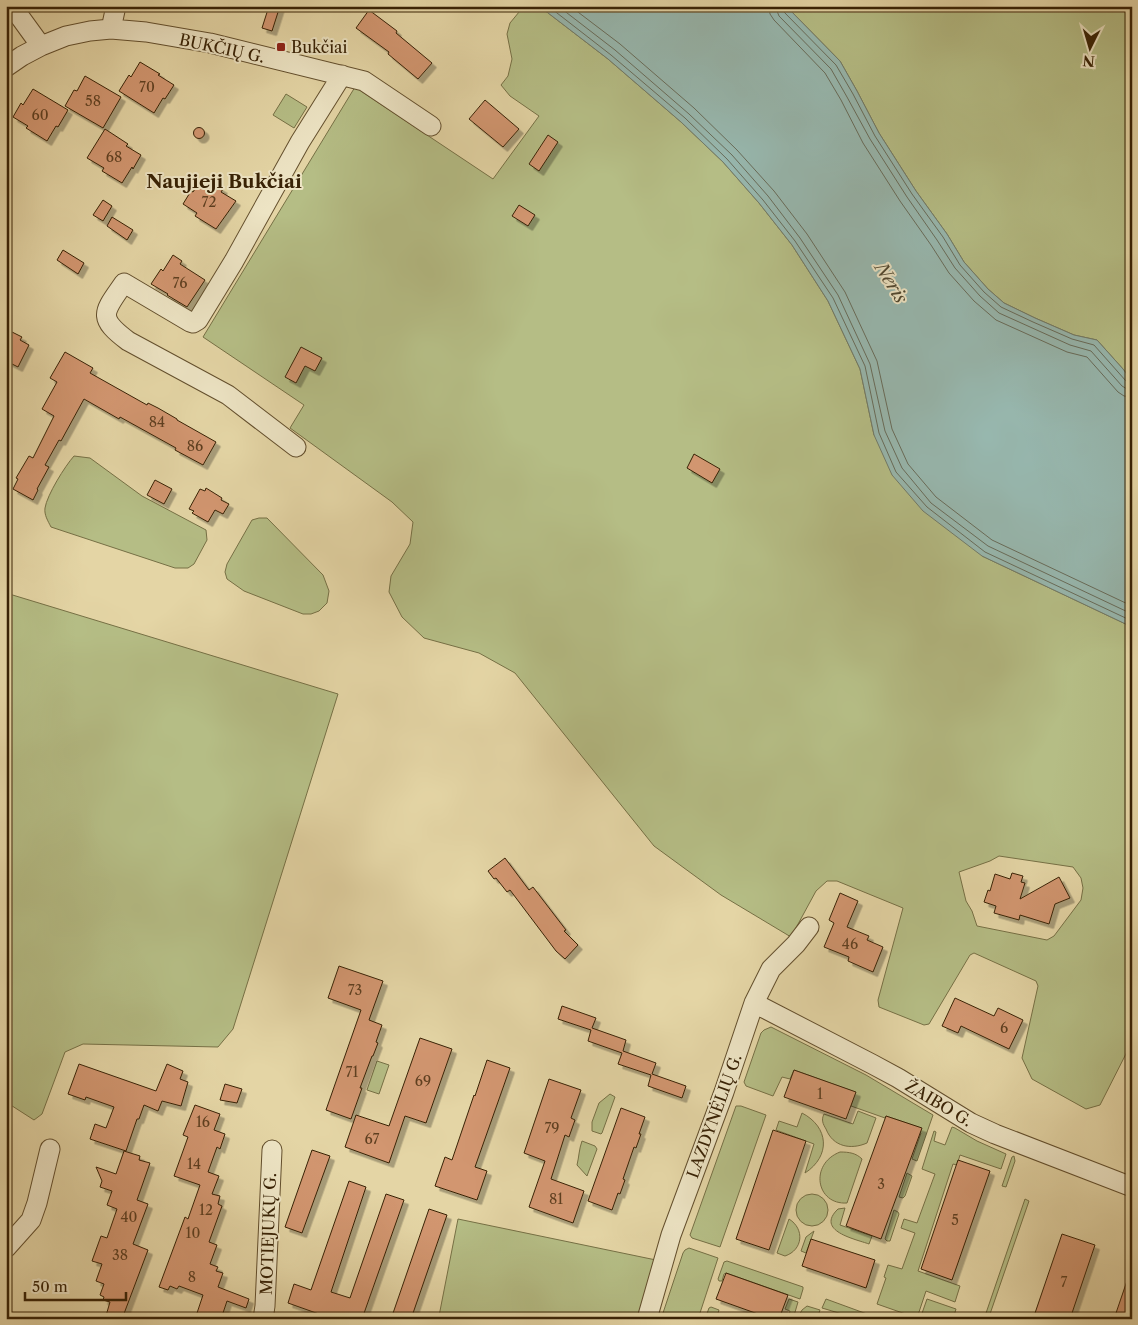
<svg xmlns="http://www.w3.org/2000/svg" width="1138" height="1325" font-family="'Libre Caslon Text',serif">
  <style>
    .green { fill: #b5bd85; stroke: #767045; fill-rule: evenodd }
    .water { fill: #97b7ae; stroke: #717b6a }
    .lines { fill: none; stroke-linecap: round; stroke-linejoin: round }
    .shore { stroke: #686c5a; stroke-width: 1 }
    .building { fill: #d29670; stroke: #382205; filter: url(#shadow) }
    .minor-casing { stroke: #634f2d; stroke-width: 21 }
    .minor { stroke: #ede4c4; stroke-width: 19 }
    .poi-dot { fill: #8f2418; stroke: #ede4c4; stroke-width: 2 }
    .labels { text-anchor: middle; stroke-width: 4; stroke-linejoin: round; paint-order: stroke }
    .number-label { font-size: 14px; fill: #5e3f20 }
    .poi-label { font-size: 16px; fill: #382205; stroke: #ede4c4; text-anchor: start }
    .street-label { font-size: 16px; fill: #382205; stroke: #ede4c4 }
    .water-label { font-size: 18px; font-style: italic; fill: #50472f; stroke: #ede4c4 }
    .quarter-label { font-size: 19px; font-weight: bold; fill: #382205; stroke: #ede4c4 }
  </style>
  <defs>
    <filter id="shadow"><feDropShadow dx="4.5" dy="4.5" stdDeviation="0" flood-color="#0004"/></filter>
  </defs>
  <rect width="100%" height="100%" fill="#e4d5a5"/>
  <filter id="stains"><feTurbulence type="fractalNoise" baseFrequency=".004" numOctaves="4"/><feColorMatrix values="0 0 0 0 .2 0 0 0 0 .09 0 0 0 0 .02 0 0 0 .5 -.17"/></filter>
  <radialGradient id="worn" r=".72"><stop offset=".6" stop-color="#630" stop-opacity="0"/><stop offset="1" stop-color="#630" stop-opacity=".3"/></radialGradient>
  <path class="green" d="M524 6H539L608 59 681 122 723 162 759 203 792 245 828 301 860 369 874 435 982 556 1132 627V1042L1100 1105 1086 1109 1032 1079 1022 1058 1038 986 1036 981 974 953 970 955 929 1024 924 1025 879 1007 878 1000 903 908 837 881H827L816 891 791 937 721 895 654 846 515 673 479 653 424 638 402 617 389 592 391 576 410 544 413 522 392 502 290 428 304 405 203 337 355 87 493 179 539 116 510 96 501 85 508 76 512 59 507 34 510 23ZM999 856 1073 867 1081 878 1083 888 1081 900 1054 936 1047 940 977 926 972 911 966 901 959 872 990 861Z
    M786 6H1132V381L1123 369 1097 340 1074 335 1035 318 1004 303 988 289 964 262 947 234 916 191 879 133 857 91 840 61Z
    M286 94 307 107 294 128 273 115Z
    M74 456 90 458 142 496 206 530 207 540 194 564 188 568H175L51 527C48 521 44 515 45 508 47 495 65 466 74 456Z
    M259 518H267L323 575 329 591 327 603 319 611 311 614H303L244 591 227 579 225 572 227 564 252 520Z
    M6 593 338 694 233 1029 218 1047 83 1044 65 1052 42 1114 34 1120 6 1102Z
    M771 1027 866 1075 933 1115 917 1161 912 1159 921 1133 920 1132 921 1128 886 1116 885 1118 851 1106 855 1092 794 1070 790 1079 782 1077 773 1096 746 1086 744 1082 761 1033 764 1030Z
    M377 1061 389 1065 379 1094 367 1090Z
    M610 1094 615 1097 602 1133 601 1134 592 1131V1122L599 1103Z
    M736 1106H741L766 1115 720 1247 692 1238 690 1235Z
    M858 1111 876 1118 867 1143C851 1150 833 1147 826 1129 823 1124 821 1120 824 1114L853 1124Z
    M802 1113C829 1127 831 1156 805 1173L814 1144 776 1130 779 1121 797 1127Z
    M952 1127 955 1128 977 1141 1006 1154 1001 1169 960 1155 957 1165 953 1164 918 1271 960 1286 955 1302 926 1291 917 1318 877 1304 886 1278 884 1277 888 1265 902 1269 915 1233 901 1228 904 1219 917 1223 935 1174 922 1169 934 1131 936 1132 934 1141 945 1145Z
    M582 1141 595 1146 597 1149 587 1176 577 1165C579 1157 579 1149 582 1141Z
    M840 1152C849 1152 856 1153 862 1159L847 1203C816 1205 809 1164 840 1152Z
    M1014 1156 1015 1161 1006 1187 1002 1186 1012 1157Z
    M907 1173 912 1176 905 1196 903 1198 899 1197Z
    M6 1184 11 1195 6 1221Z
    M796 1210a16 16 0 1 1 32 0a16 16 0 1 1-32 0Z
    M1025 1199 1029 1201 990 1314H988L987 1317 988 1319H984Z
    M845 1208 840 1225 872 1236 869 1244C855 1239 815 1231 838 1209Z
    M894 1210 898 1212 899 1214 890 1241H887L885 1239Z
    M458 1219 656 1260 639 1319H449L439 1316Z
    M789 1219C805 1229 803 1250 785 1256L777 1253Z
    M814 1231 806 1253 801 1251 806 1237Z
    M689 1248 718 1258 698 1319H661L683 1253 685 1250Z
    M727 1261 803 1287V1289L800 1299 726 1273 724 1274 722 1281H719L718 1279 724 1262Z
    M789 1299 798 1302 793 1319H788L790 1311 785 1309Z
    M826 1299 867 1314 873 1316V1319H859L822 1308Z
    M927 1299 956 1309 953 1319H920Z
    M807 1306 820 1310 817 1319H797L802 1310Z
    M711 1307 719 1310 716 1319H705L709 1308Z"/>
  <path class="water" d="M539 6H786L840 61 857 91 879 133 916 191 947 234 964 262 988 289 1004 303 1035 318 1074 335 1097 340 1123 369 1132 381V627L982 556 923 511 892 475 874 435 860 369 828 301 792 245 759 203 723 162 681 122 608 59Z"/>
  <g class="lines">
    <path class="shore" d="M548 6 611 55 685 118 727 159 763 200 795 241 833 298 865 366 879 433 896 472 927 507 985 552 1132 621
      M558 6 615 50 689 114 732 155 768 196 800 238 838 295 870 364 885 431 902 468 931 503 988 546 1132 614
      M570 6 620 44 694 108 737 150 774 191 807 234 845 292 877 361 892 429 908 464 936 497 992 540 1132 606
      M769 6 770 14 774 20 825 73 841 100 863 143 900 201 931 245 949 273 974 301 996 320 1067 352 1087 357 1118 392 1124 396 1132 397
      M777 6V11L779 16 831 69 847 97 870 139 907 197 937 240 955 268 980 296 999 313 1070 345 1091 351 1122 386 1127 389 1132 390
      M783 6 784 12 836 65 853 94 875 136 912 194 943 237 960 265 984 292 1001 307 1033 322 1072 339 1094 345 1126 381 1132 383"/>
  </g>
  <path class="building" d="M269 6H280L272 31 262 28Z
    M369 10 397 31 396 33 432 63 418 79 388 54 389 52 356 28Z
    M140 62 160 74 158 75 174 85 165 99 163 98 154 113 119 91 129 75 131 77Z
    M85 76 121 97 103 128 65 106 74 90 77 91Z
    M33 89 68 110 58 127 56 126 47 141 26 128 28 126 13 117 21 103 23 105Z
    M485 100 519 129 503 147 469 119Z
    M193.5 133a5.5 5.5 0 1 1 11 0a5.5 5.5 0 1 1-11 0Z
    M105 129 128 144 126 146 141 155 133 169 132 167 122 183 102 171 104 168 87 158Z
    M548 135 558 142 539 171 529 164Z
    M203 177 223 189 221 192 236 201 216 229 195 216 197 213 183 204 191 191 193 192Z
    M103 200 112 206 103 221 93 215Z
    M519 205 535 215 528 226 512 216Z
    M112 217 133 230 127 240 107 226Z
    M63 250 84 263 78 274 57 260Z
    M173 255 182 261 180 264 205 280 187 307 167 295 168 294 151 284 161 269 163 271Z
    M6 329 22 337 20 340 29 345 18 367 6 361Z
    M301 347 322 358 315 371 305 366 296 383 285 377Z
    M65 352 93 368 90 373 147 405 148 403 158 408 177 419V420L216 442 203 465 175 450 176 448 120 417 119 419 84 399 61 441 59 440 45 465 49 467 37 489 38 490 33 500 13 489 18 479 16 478 29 456 33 458 54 416 42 409 57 382 50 378Z
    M694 454 720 469 712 483 687 468Z
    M155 480 172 489 164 504 147 495Z
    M206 488 222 498 221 500 229 504 223 514 215 510 208 522 192 513 194 511 189 509 200 489 205 491Z
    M505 858 529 890 533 887 566 930 564 931 578 945 565 959 556 951 510 890 507 892 496 878 494 879 488 871Z
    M1012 873 1023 876 1021 882 1025 883 1020 899 1059 877 1070 898 1055 904 1049 924 1020 915 1019 920 994 913 996 906 984 902 988 890 990 891 995 874 1010 879Z
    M840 893 858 901 847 927 869 936 867 940 883 947 873 972 848 961 849 957 824 947 834 923 829 920Z
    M339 966 383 981 369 1020 382 1025 376 1042 378 1043 373 1056H372L360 1088H362L351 1119 326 1110 361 1010 328 998Z
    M955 998 994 1016 998 1008 1023 1020 1009 1049 961 1026 958 1033 942 1026Z
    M562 1006 596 1018 592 1028 626 1040 623 1051 656 1063 652 1074 686 1086 682 1098 648 1086 651 1075 618 1064 622 1053 588 1041 591 1030 558 1019Z
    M420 1038 452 1049 426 1123 405 1116 389 1163 345 1147 356 1115 389 1126Z
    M487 1060 510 1068 475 1167 487 1171 477 1200 435 1186 445 1157 452 1160 474 1095 475 1096Z
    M79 1064 156 1091 167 1064 183 1071 180 1079 188 1082 181 1106 162 1101 158 1111 144 1105 139 1119H137L126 1151 90 1139 95 1124 106 1128 114 1107 86 1097 85 1100 68 1094Z
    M794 1070 856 1092 846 1119 784 1097Z
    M549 1079 581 1090 571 1118 575 1120 569 1137 565 1135 551 1179 584 1191 573 1223 529 1207 545 1161 524 1153Z
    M225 1084 242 1089 237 1103 220 1100Z
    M195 1105 220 1114 214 1130 225 1134 220 1149 217 1147 208 1172 219 1176 212 1194 220 1196 218 1204 222 1206 209 1242 217 1245 210 1264 218 1267 216 1271 223 1273 218 1287 249 1299 246 1308 227 1301 221 1319H195L203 1295 179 1286 177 1289 170 1286 168 1290 159 1287 185 1217 188 1219 200 1185 174 1176 188 1137 183 1135Z
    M621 1108 645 1117 639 1134H641L636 1148 634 1147 623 1179 625 1180 620 1194 618 1193 612 1210 588 1201Z
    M886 1116 922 1128 881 1239 846 1226Z
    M773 1130 806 1141 769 1250 736 1239Z
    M312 1150 330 1156 302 1233 285 1227Z
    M124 1151 140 1156 139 1160 150 1163 137 1200 148 1204 133 1244 148 1250 122 1319H105L110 1302 103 1300 104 1297 100 1295 104 1284 96 1281 102 1264 92 1261 101 1236 107 1238 117 1209 107 1205 112 1191 100 1187 102 1181 96 1167 116 1174Z
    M958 1160 990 1171 952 1280 921 1269Z
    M349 1181 366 1187 331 1292 350 1298 386 1194 404 1200 362 1319H333L288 1303 294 1284 311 1290Z
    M429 1209 447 1215 411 1319H391Z
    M1062 1234 1095 1245 1070 1319H1033Z
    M811 1239 875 1260 866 1288 802 1266Z
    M1130 1272H1132V1318L1116 1313Z
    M726 1273 788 1295 779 1319H772L716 1299Z"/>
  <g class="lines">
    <g class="minor-casing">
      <path id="minor" d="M12 6 41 46
        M111 29 116 6
        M6 67 22 56 41 46 66 36 90 31 111 29 146 32 210 43 364 81 431 126
        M296 447 228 395 128 341C96 317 104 312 124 283L190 322 193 323 198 320 234 261 300 142 342 75
        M754 1003 872 1064 898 1078 971 1123 995 1134 1132 1187
        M6 1248 31 1220 37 1203 50 1149
        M263 1319 265 1306 272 1150
        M647 1319 671 1235 724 1092 754 1003 771 969 796 944 809 927"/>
    </g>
    <use href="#minor" class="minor"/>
  </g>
  <rect class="poi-dot" x="276" y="42" width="10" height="10" rx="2.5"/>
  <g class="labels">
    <g class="number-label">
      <text x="147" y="92">70</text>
      <text x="93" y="106">58</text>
      <text x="40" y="120">60</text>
      <text x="114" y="162">68</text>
      <text x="209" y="207">72</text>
      <text x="180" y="288">76</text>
      <text x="157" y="427">84</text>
      <text x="195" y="451">86</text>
      <text x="850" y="949">46</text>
      <text x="355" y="995">73</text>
      <text x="1004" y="1033">6</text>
      <text x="352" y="1077">71</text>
      <text x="423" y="1086">69</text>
      <text x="820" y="1099">1</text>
      <text x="203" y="1127">16</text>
      <text x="552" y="1133">79</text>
      <text x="372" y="1144">67</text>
      <text x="194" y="1169">14</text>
      <text x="881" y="1189">3</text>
      <text x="556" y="1204">81</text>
      <text x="206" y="1215">12</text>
      <text x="129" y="1222">40</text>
      <text x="955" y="1225">5</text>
      <text x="193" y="1238">10</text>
      <text x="120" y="1260">38</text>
      <text x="192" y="1282">8</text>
      <text x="1064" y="1287">7</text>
    </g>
    <g class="poi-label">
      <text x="291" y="53">Bukčiai</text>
    </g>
    <g class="street-label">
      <text transform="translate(222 48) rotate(12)" y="6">BUKČIŲ G.</text>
      <text transform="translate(939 1103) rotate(31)" y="6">ŽAIBO G.</text>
      <text transform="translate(714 1116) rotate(-70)" y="6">LAZDYNĖLIŲ G.</text>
      <text transform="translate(268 1234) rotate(-88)" y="6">MOTIEJUKŲ G.</text>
    </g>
    <g class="water-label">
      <text transform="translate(891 283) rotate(58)" y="6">Neris</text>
    </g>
    <g class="quarter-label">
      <text x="224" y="188">Naujieji Bukčiai</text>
    </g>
  </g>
  <rect width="1138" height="1325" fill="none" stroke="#e4d5a5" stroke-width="25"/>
  <rect x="8" y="8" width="1123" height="1310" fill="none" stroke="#382205" stroke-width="2.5"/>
  <rect x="12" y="12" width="1113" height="1300" fill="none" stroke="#382205"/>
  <g transform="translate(1090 48) rotate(185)" stroke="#ede4c4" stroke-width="4" paint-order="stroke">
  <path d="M0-4L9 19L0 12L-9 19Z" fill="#382205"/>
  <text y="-8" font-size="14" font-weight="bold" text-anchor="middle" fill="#382205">N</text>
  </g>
  <path d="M25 1292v8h101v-8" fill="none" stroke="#382205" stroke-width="2.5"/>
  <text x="32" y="1292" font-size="15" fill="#382205" stroke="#ede4c4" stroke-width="4" paint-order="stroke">50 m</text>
  <rect width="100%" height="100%" filter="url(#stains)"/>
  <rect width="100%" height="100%" fill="url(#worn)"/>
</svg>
